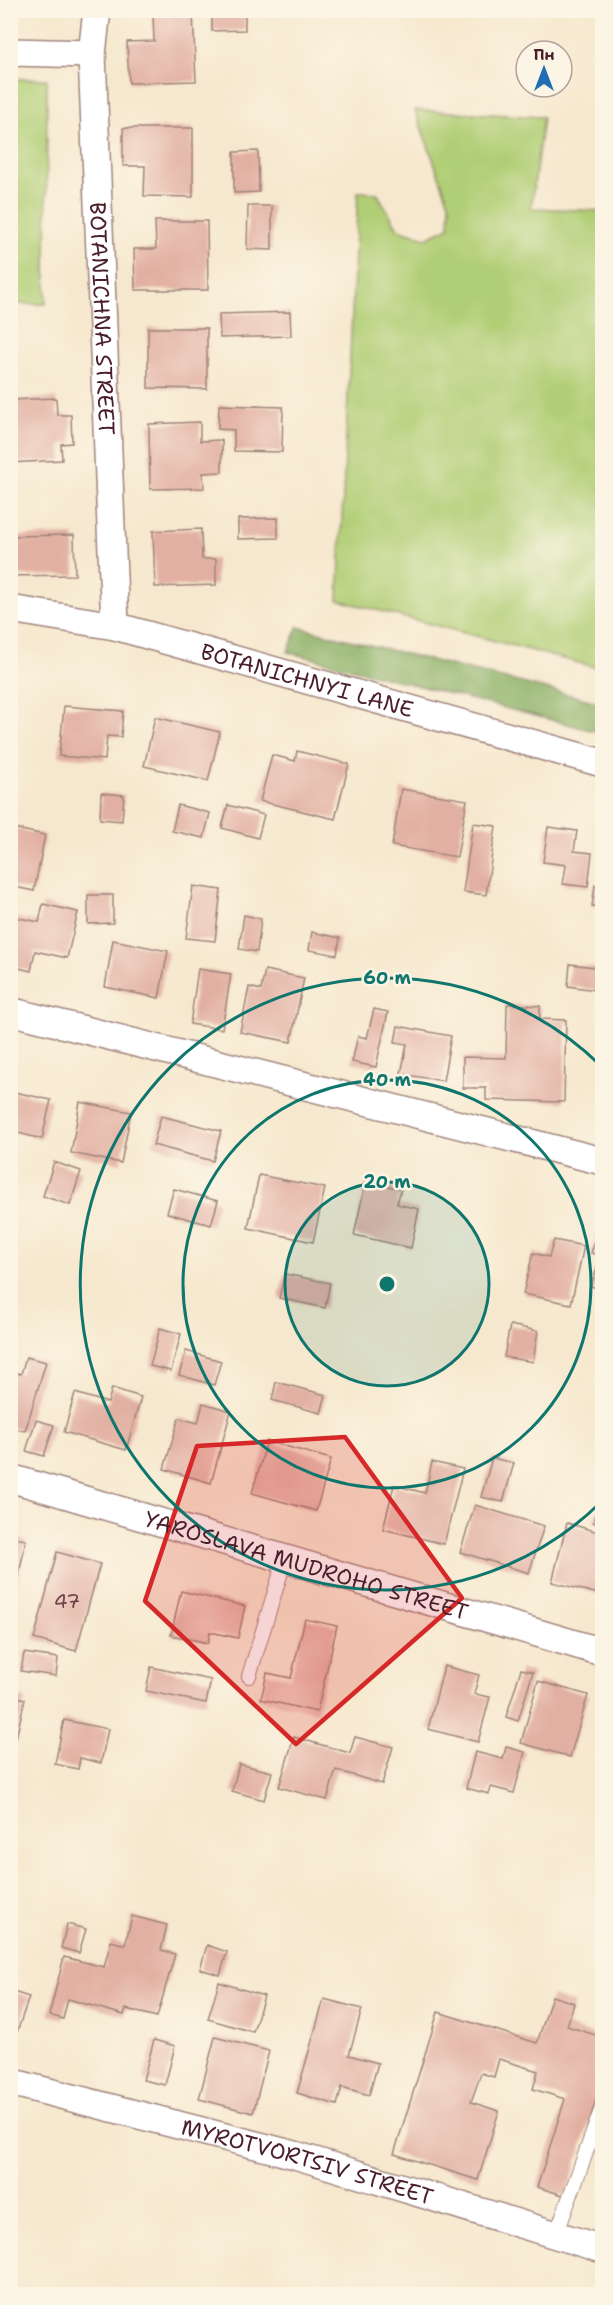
<svg xmlns="http://www.w3.org/2000/svg" width="613" height="2305" font-family="'Shantell Sans',sans-serif">
  <style>
    .green { fill: #b0ce75; stroke: #7d7650; stroke-width: 1.5 }
    .forest { fill: #8cb166; stroke: #6b6848; stroke-width: 1.5 }
    .building { fill: #e2b0a3 }
    .lines { fill: none; stroke-linecap: round; stroke-linejoin: round }
    .lane-casing { stroke: #a0847c; stroke-width: 16 }
    .street-casing { stroke: #a0847c; stroke-width: 30 }
    .lane { stroke: #fff; stroke-width: 14 }
    .street { stroke: #fff; stroke-width: 27 }
    .marked { fill: #d62828; fill-opacity: 0.2; stroke: #d62828; stroke-width: 4.5; stroke-linejoin: round }
    .ring { fill: none; stroke: #0f766e; stroke-width: 3 }
    .labels { text-anchor: middle; stroke-width: 5; stroke-linejoin: round; paint-order: stroke }
    .number-label { font-size: 20px; fill: #704349 }
    .street-label { font-size: 22px; fill: #4a1f2b; stroke: #fcf5e5 }
    .centre { fill: #0f766e; stroke: #fcf5e5; stroke-width: 3 }
    .ring-label { font-size: 18px; text-anchor: middle; font-weight: bold; fill: #0f766e; stroke: #fcf5e5; stroke-width: 5; stroke-linejoin: round; paint-order: stroke }
  </style>
  <rect width="100%" height="100%" fill="#fcf5e5"/>
  <filter id="ink" filterUnits="userSpaceOnUse"><feTurbulence type="fractalNoise" baseFrequency=".0167" numOctaves="2"/><feDisplacementMap in="SourceGraphic" scale="12" xChannelSelector="R" yChannelSelector="G"/><feConvolveMatrix kernelMatrix="1 2 1 2 8 2 1 2 1" color-interpolation-filters="sRGB"/></filter>
  <filter id="wash" filterUnits="userSpaceOnUse"><feTurbulence type="fractalNoise" baseFrequency=".008" numOctaves="4" result="noise"/><feDisplacementMap in="SourceGraphic" scale="24" xChannelSelector="R" yChannelSelector="G"/><feGaussianBlur stdDeviation="1.35" result="paint"/><feColorMatrix in="noise" values="0 0 0 0 0 0 0 0 0 0 0 0 0 0 0 0 0 1.4 0 .05"/><feComposite in="paint" operator="in"/></filter>
  <g filter="url(#wash)">
    <rect width="100%" height="100%" fill="#f6e8ce"/>
    <path class="green" d="M11 79H47L46 304H11Z
      M415 110 543 117 531 208 602 211V669L338 600 358 192 377 193 398 229 426 238 449 227 450 206Z"/>
    <path class="forest" d="M298 627 602 703V733L288 652Z"/>
    <g id="blocks">
      <path class="building" d="M212 10H245V30L212 31Z
        M193 13 196 81 129 83 127 42 154 41 153 15Z
        M123 128H193V197L144 196 145 166H123Z
        M258 151 259 192 234 193V152Z
        M248 206H272V250L247 249Z
        M155 221H207L208 290H135L134 249H156Z
        M290 312 291 336 220 338 219 314Z
        M148 328H207V389L148 388Z
        M56 398 57 415H71L72 443 61 444 62 460 10 463V400Z
        M219 405 283 407 282 452 234 451V430L218 429Z
        M200 422V441L222 440V472L203 473 204 488 150 489 149 424Z
        M10 479H13L14 521H10Z
        M278 518V538L238 539V519Z
        M201 529 202 559H216V585L155 587 153 531Z
        M74 535 75 575 10 576V536Z
        M64 706 123 711 121 737 107 736 105 760 59 756Z
        M155 717 220 732 208 781 144 766Z
        M297 751 349 764 335 819 260 801 272 755 295 761Z
        M401 789 467 800 457 857 392 846Z
        M101 793 124 795 122 821 100 819Z
        M178 805 210 813 204 838 172 831Z
        M228 805 264 815 258 838 222 828Z
        M473 823 496 826 486 895 463 892Z
        M548 827 577 831 574 851 592 853 588 887 563 884 566 865 543 862Z
        M12 828 45 835 34 891 10 886Z
        M595 885 602 886V907L592 906Z
        M193 886 221 890 215 941 186 938Z
        M88 895H113V923L88 924Z
        M43 904 78 912 67 958 35 951 31 971 10 966V916L39 922Z
        M244 915 261 919 257 952 239 949Z
        M312 932 340 938 337 955 309 950Z
        M113 940 168 951 159 998 105 987Z
        M570 964 602 968V991L568 986Z
        M198 969 231 974 222 1029 190 1024Z
        M265 970 304 978 291 1042 240 1032 249 987 261 990Z
        M507 1004 540 1006V1019L566 1020 564 1102 486 1100V1088H463V1057L506 1058Z
        M374 1009 388 1012 376 1067 352 1062 358 1036 367 1038Z
        M398 1026 451 1036 443 1081 401 1074 407 1044 395 1042Z
        M10 1091 51 1100 42 1139 10 1131Z
        M80 1102 131 1112 121 1163 71 1153Z
        M161 1116 221 1131 213 1161 153 1145Z
        M54 1162 81 1171 70 1205 43 1196Z
        M259 1175 325 1188 313 1242 248 1228Z
        M366 1181 401 1189 397 1204 419 1209 411 1248 354 1235Z
        M174 1189 218 1201 211 1225 167 1213Z
        M602 1219V1290L591 1286 601 1256 591 1253Z
        M554 1240 584 1246 571 1304 523 1294 533 1253 549 1257Z
        M285 1274 330 1283 325 1308 279 1298Z
        M510 1325 538 1331 533 1362 504 1357Z
        M160 1328 181 1334 171 1371 150 1366Z
        M186 1351 221 1361 214 1385 179 1375Z
        M26 1357 46 1362 25 1431 10 1427V1371L21 1374Z
        M276 1382 326 1395 321 1413 272 1400Z
        M112 1388 141 1397 126 1450 64 1432 75 1393 108 1403Z
        M203 1403 231 1411 211 1483 164 1469 179 1418 198 1423Z
        M36 1420 54 1425 44 1456 26 1451Z
        M267 1441 331 1459 316 1511 252 1493Z
        M492 1458 514 1463 503 1502 481 1497Z
        M432 1462 463 1469 444 1544 383 1529 394 1485 425 1493Z
        M599 1504 602 1505V1525L593 1522Z
        M475 1505 544 1526 529 1573 460 1552Z
        M567 1523 602 1533V1595L552 1582Z
        M10 1537 26 1540 16 1589 10 1587Z
        M57 1552 100 1564 76 1651 34 1639Z
        M181 1591 245 1606 238 1638 210 1632 208 1643 171 1635Z
        M305 1619 337 1626 317 1712 261 1699 267 1673 291 1678Z
        M24 1653 58 1658 56 1676 21 1671Z
        M444 1666 479 1675 474 1694 490 1697 478 1742 428 1729Z
        M151 1667 211 1680 206 1703 146 1691Z
        M521 1669 533 1672 518 1721 506 1717Z
        M538 1681 588 1695 570 1757 521 1743Z
        M10 1695 25 1699 11 1760 10 1759Z
        M64 1720 108 1729 101 1763 80 1758 78 1769 55 1764Z
        M294 1737 350 1753 355 1737 393 1747 382 1784 336 1770 327 1800 279 1787Z
        M506 1747 525 1752 514 1793 491 1787 489 1794 466 1788 475 1752 503 1759Z
        M239 1764 272 1772 264 1800 232 1791Z
        M132 1916 167 1925 161 1950 175 1954 157 2017 126 2009 124 2015 68 1999 63 2019 49 2015 64 1957 104 1967 111 1941 125 1945Z
        M67 1924 86 1929 79 1953 61 1948Z
        M207 1945 227 1952 220 1975 200 1969Z
        M219 1982 264 1996 253 2032 208 2019Z
        M10 1991 29 1997 12 2047 10 2046Z
        M552 1996 574 2003 567 2026 602 2037V2080L566 2196 537 2187 565 2099 533 2089 538 2071 499 2059 494 2077 481 2073 471 2102 499 2111 478 2180 394 2154 438 2012 537 2043Z
        M324 1999 362 2009 349 2055 378 2063 369 2095 342 2087 337 2105 297 2093Z
        M215 2037 269 2051 253 2113 199 2099Z
        M154 2040 175 2046 165 2085 143 2080Z"/>
    </g>
  </g>
  <g filter="url(#ink)">
    <use href="#blocks" fill-opacity="0" stroke="#a0847c" stroke-width="1.5"/>
    <g class="lines">
      <g class="lane-casing">
        <path id="lane" d="M249 1676 285 1559
          M556 2235 602 2108"/>
      </g>
      <g class="street-casing">
        <g id="street">
          <path id="s1" d="M97 10 92 54 115 626"/>
          <path d="M10 52 92 54"/>
          <path id="s2" d="M10 609 115 626 602 763"/>
          <path d="M10 1011 602 1161"/>
          <path id="s3" d="M10 1478 602 1652"/>
          <path id="s4" d="M10 2082 295 2155 602 2249"/>
        </g>
      </g>
      <use href="#lane" class="lane"/>
      <use href="#street" class="street"/>
    </g>
  </g>
  <path class="marked" d="M345 1437 462 1598 296 1744 145 1601 197 1446Z"/>
  <circle cx="387" cy="1284" r="102" fill="#0f766e" fill-opacity=".12"/>
  <g class="ring">
    <circle cx="387" cy="1284" r="102"/>
    <circle cx="387" cy="1284" r="204"/>
    <path d="M601 1502A306 306 0 1 1 601 1066"/>
  </g>
  <g class="labels">
    <g class="number-label">
      <text x="67" y="1608">47</text>
    </g>
    <g class="street-label">
      <text dy="8" stroke="none"><textPath href="#s1" startOffset="309">BOTANICHNA STREET</textPath></text>
      <text dy="8" stroke="none"><textPath href="#s2" startOffset="306">BOTANICHNYI LANE</textPath></text>
      <text dy="8" stroke="none"><textPath href="#s3" startOffset="309">YAROSLAVA MUDROHO STREET</textPath></text>
      <text dy="8" stroke="none"><textPath href="#s4" startOffset="308">MYROTVORTSIV STREET</textPath></text>
    </g>
  </g>
  <circle cx="387" cy="1284" r="9" class="centre"/>
  <g class="ring-label">
    <text x="387" y="984">60 m</text>
    <text x="387" y="1086">40 m</text>
    <text x="387" y="1188">20 m</text>
  </g>
  <rect width="613" height="2305" fill="none" stroke="#fcf5e5" stroke-width="36"/>
  <g transform="translate(544 69)"><circle r="28" fill="#fcf5e5" stroke="#b59f9b" stroke-width="1.5"/>
  <path d="M0-4.5L10 22L0 15L-10 22Z" fill="#1f6fb2"/>
  <text y="-9" font-size="16" font-weight="bold" text-anchor="middle" fill="#4a1f2b">Пн</text>
  </g>
</svg>
